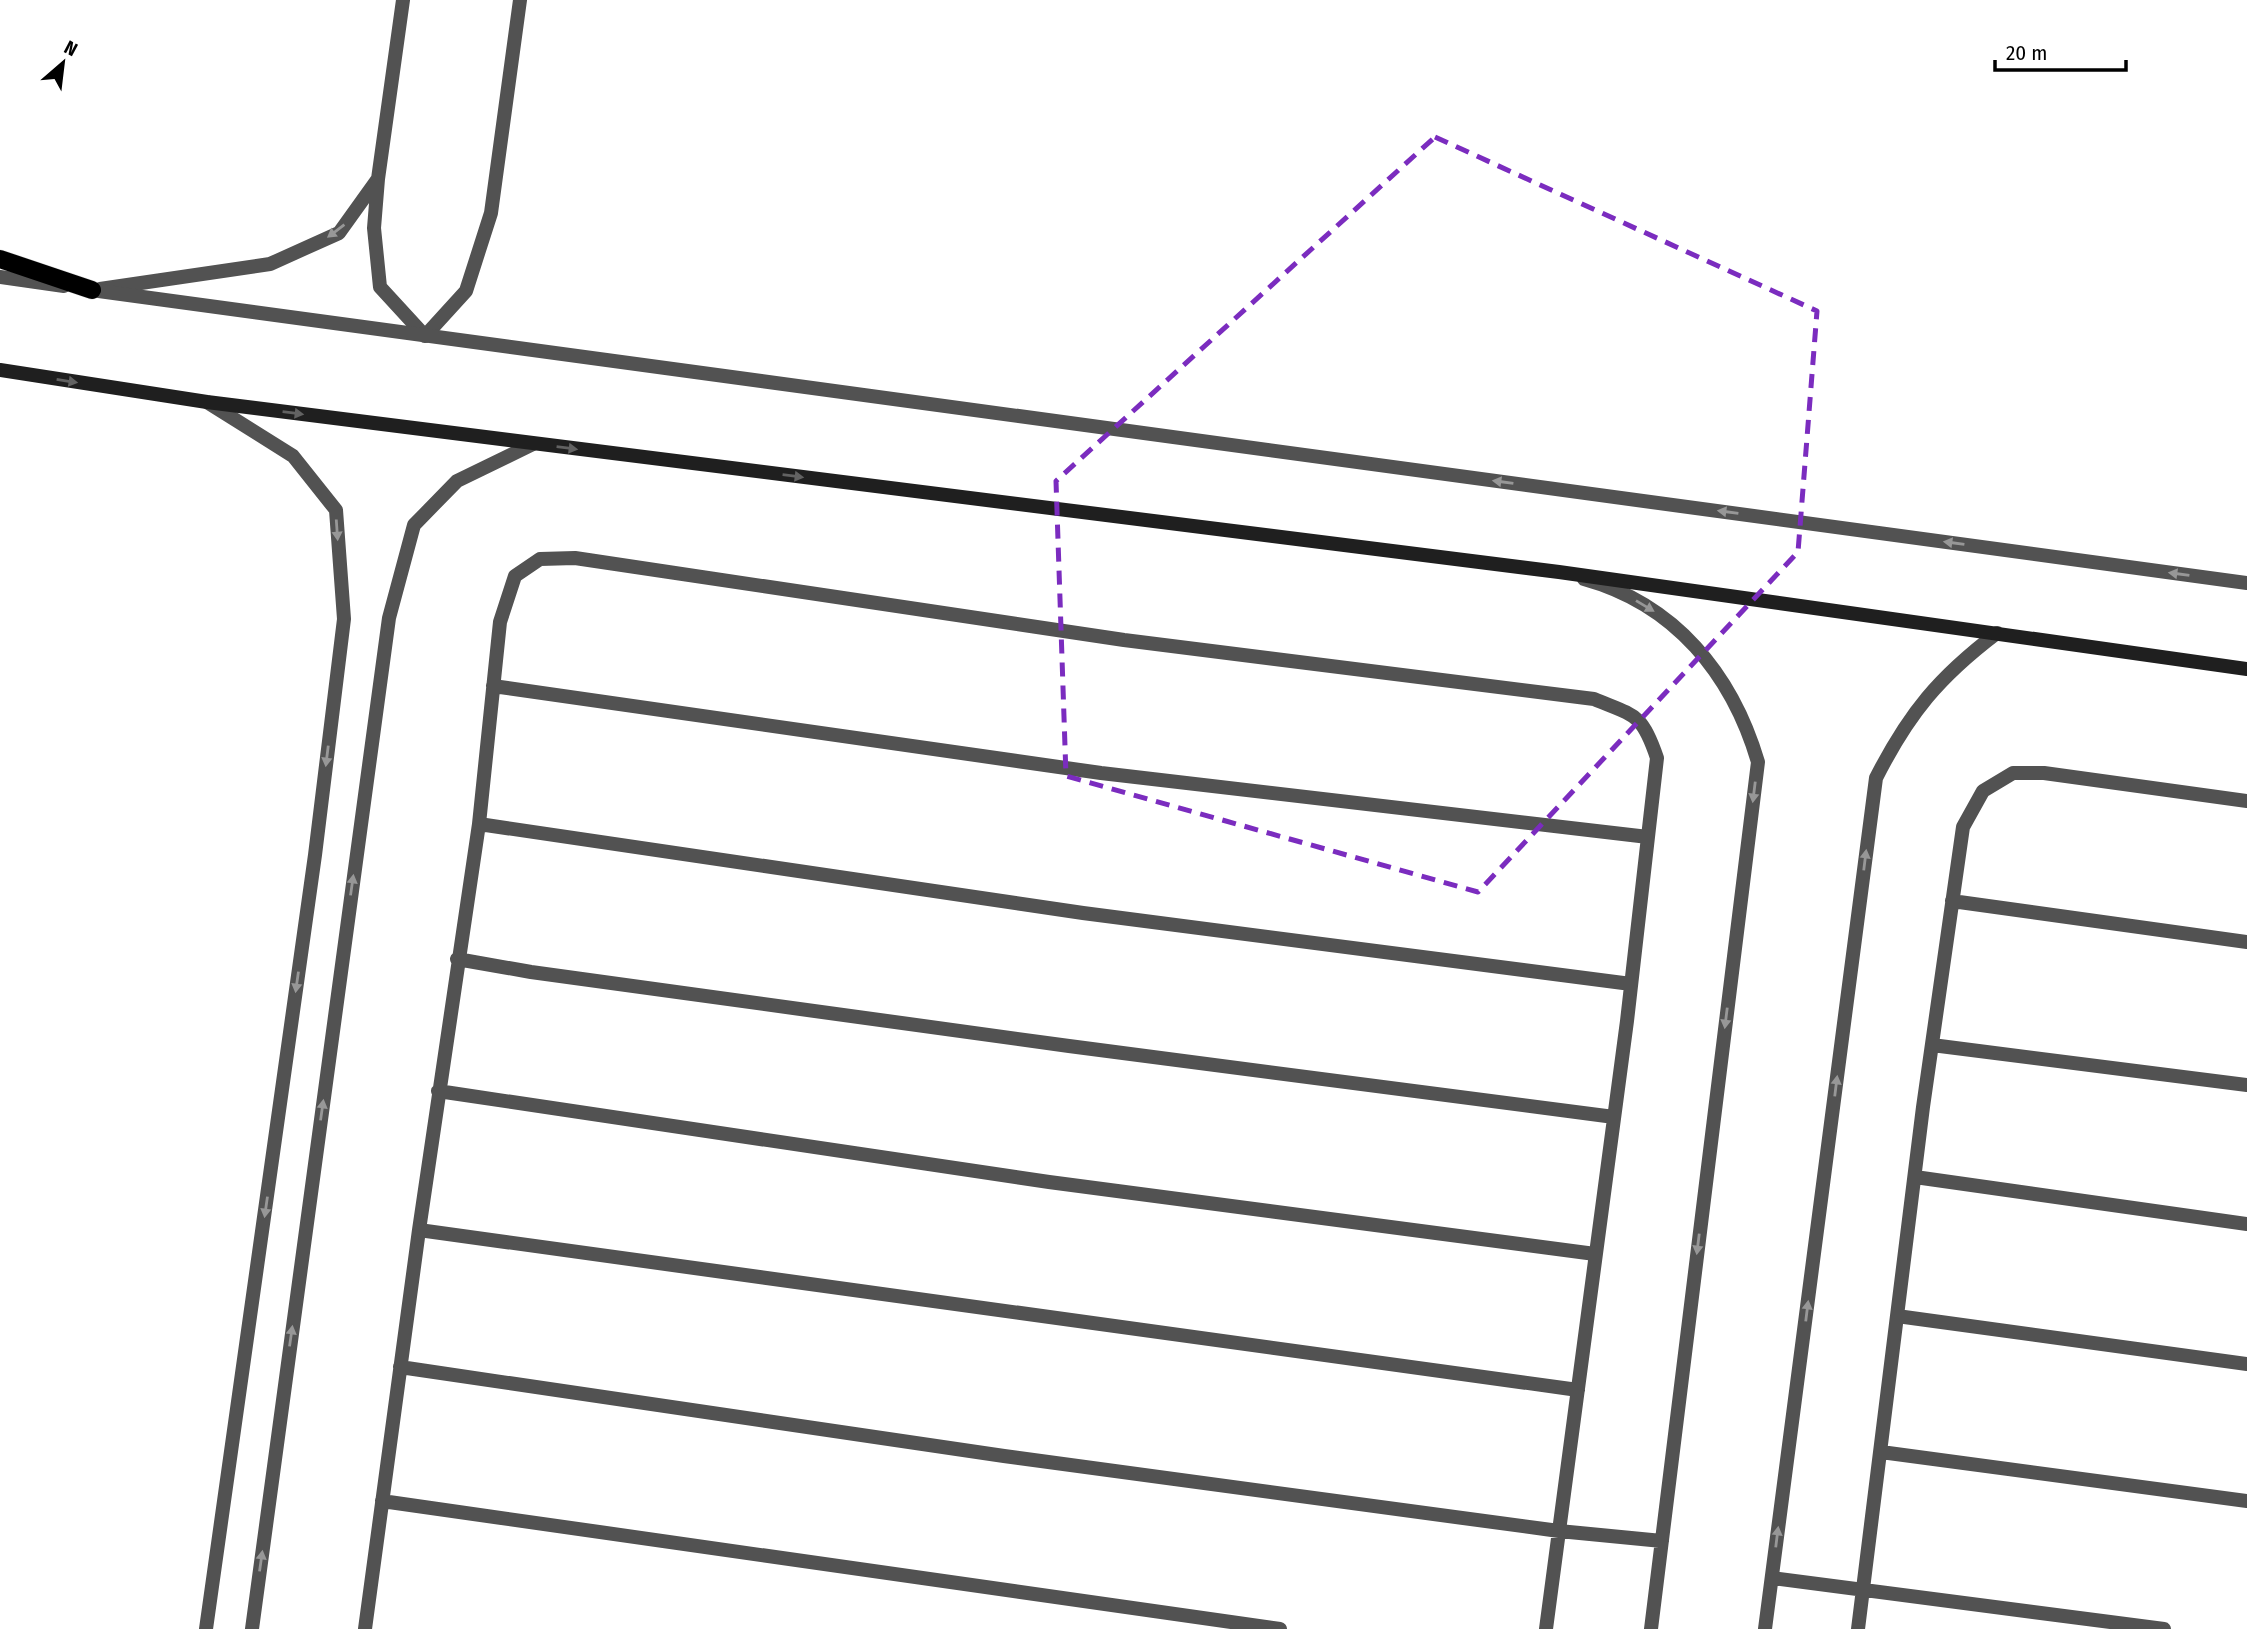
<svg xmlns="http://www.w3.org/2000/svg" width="2247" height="1629" font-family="'Fira Sans Condensed',sans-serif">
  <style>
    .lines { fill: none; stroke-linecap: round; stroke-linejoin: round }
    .primary-casing { stroke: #dbdbdb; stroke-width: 19 }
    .service { stroke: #525252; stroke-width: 14 }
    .minor { stroke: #525252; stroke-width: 14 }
    .tertiary { stroke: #525252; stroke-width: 14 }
    .secondary { stroke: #1f1f1f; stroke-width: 14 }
    .primary { stroke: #000; stroke-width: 18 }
    .oneway { fill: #979797 }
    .oneway2 { fill: #626262 }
    .marked { fill: none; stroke: #7b2cbf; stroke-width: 5; stroke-dasharray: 14 9; stroke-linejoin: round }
  </style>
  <rect width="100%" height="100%" fill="#fff"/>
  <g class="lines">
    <g class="primary-casing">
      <path id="primary" d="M0 259 92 290"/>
    </g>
    <path class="service" d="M403 0 378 179 374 228 380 287 425 336 466 291 491 213 520 0
      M100 289 270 264 339 233 377 180
      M1584 579C1675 604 1732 674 1758 762L1651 1629
      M493 686 1101 773 1648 837
      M479 824 1083 913 1631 984
      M1952 901 2247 942
      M457 959 531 972 1069 1046 1614 1117
      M1932 1045 2247 1085
      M438 1091 1049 1182 1595 1254
      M1915 1177 2247 1224
      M419 1230 1578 1390
      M1897 1316 2247 1364
      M400 1367 1004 1456 1559 1531 1546 1629
      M1881 1452 2247 1501
      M382 1501 1280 1629
      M1772 1578 2164 1629
      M365 1629 419 1230 479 824 500 622 515 576 540 559 575 558 1124 640 1594 699C1635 716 1642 713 1657 758L1627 1021 1559 1531 1662 1541
      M1765 1629 1876 778C1909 713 1939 677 1997 633
      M1858 1629 1923 1107 1963 827 1983 791 2013 773H2044L2247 801"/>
    <path class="minor" d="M206 1629 315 855 344 619 336 510 293 456 207 402
      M252 1629 389 618 414 525 457 481 533 444"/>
    <path class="tertiary" d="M0 277 64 286
      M84 289 2247 583"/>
    <path class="secondary" d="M0 370 207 402 1559 572 2247 669"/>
    <use href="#primary" class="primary"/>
  </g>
  <defs><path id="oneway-solid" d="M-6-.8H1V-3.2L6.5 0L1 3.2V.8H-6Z" transform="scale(1.75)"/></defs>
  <g class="oneway">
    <use href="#oneway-solid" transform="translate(336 231) rotate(143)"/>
    <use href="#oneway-solid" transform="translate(1503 482) rotate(-172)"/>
    <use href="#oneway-solid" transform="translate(1728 512) rotate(-172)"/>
    <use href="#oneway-solid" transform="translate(337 530) rotate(86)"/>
    <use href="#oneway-solid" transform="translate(1954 543) rotate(-172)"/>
    <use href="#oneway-solid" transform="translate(2179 574) rotate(-172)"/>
    <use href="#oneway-solid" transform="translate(1645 606) rotate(31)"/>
    <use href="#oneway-solid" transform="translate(327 756) rotate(97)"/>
    <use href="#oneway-solid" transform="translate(1754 792) rotate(97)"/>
    <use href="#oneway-solid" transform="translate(1865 860) rotate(-83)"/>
    <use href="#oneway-solid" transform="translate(352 885) rotate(-82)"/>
    <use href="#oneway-solid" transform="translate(297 982) rotate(98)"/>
    <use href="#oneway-solid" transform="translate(1726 1018) rotate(97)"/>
    <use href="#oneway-solid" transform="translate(1836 1086) rotate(-83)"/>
    <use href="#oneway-solid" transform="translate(322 1110) rotate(-82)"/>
    <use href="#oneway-solid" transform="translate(266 1207) rotate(98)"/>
    <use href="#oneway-solid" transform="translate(1698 1244) rotate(97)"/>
    <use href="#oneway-solid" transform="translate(1807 1311) rotate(-83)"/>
    <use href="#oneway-solid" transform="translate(291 1336) rotate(-82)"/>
    <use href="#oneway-solid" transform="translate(1777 1537) rotate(-83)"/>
    <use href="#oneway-solid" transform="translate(261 1561) rotate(-82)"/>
  </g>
  <g class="oneway2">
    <use href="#oneway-solid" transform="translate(67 381) rotate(9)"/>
    <use href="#oneway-solid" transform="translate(293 413) rotate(7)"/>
    <use href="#oneway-solid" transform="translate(567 448) rotate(7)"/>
    <use href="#oneway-solid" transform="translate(793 476) rotate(7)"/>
  </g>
  <path class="marked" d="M1435 137 1817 311 1798 552 1478 892 1066 776 1056 481Z"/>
  <g transform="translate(63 63) rotate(28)" stroke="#ffffff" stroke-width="5" paint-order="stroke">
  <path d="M0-5L12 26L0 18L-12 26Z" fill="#000000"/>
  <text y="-10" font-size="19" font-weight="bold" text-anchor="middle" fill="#000000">N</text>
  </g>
  <path d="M1995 60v10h131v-10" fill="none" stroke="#000000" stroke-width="3.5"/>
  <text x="2006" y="60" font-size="21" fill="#000000" stroke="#ffffff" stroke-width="5" paint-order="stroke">20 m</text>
</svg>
